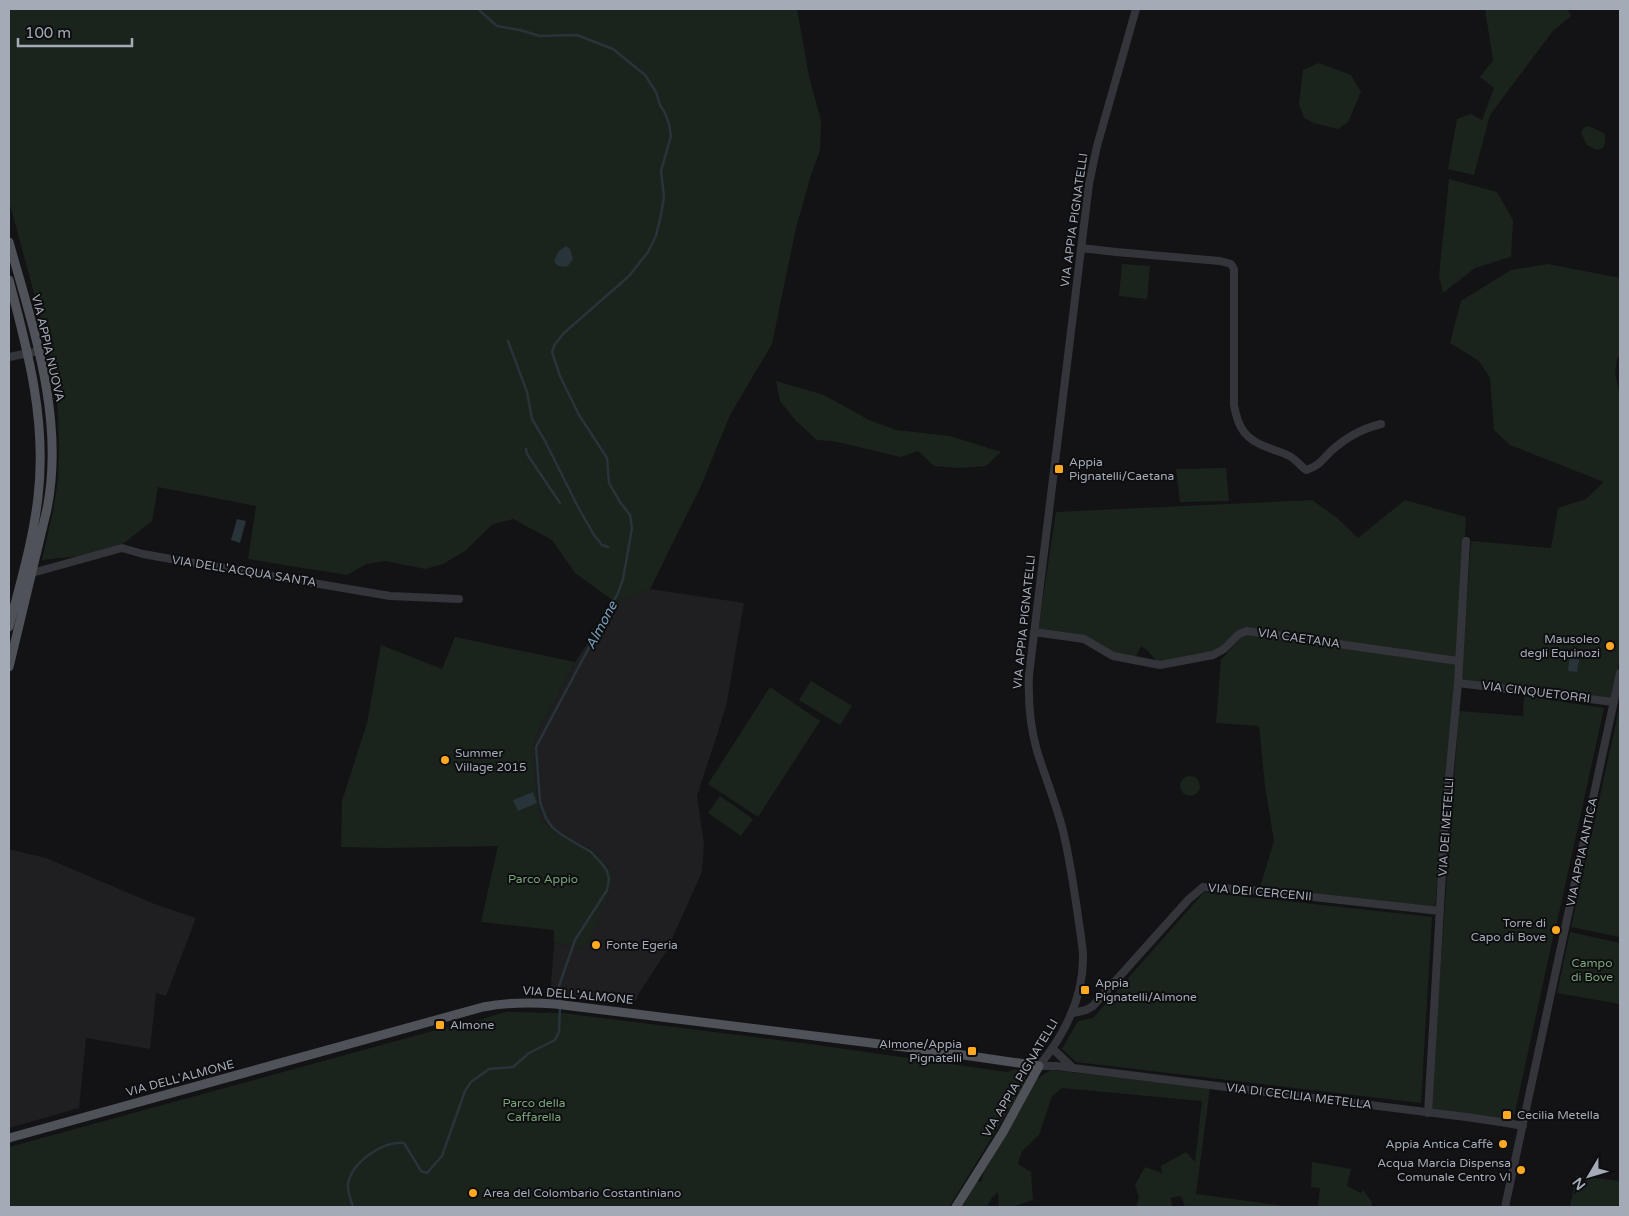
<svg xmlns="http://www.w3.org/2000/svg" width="1629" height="1216" font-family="'Varela Round',sans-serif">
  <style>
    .built { fill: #1f1f22 }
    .green { fill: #1b241c }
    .water { fill: #28333a }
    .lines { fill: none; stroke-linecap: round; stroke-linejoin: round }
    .stream { stroke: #28333a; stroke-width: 2.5 }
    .minor { stroke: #34353b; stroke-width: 8 }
    .major { stroke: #50525a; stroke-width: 9 }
    .poi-dot { fill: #ffa922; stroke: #0e0e10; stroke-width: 2 }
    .labels { text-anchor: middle; stroke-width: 4; stroke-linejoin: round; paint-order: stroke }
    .street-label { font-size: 12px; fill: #a4abb7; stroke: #0e0e10 }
    .poi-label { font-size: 12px; fill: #a4abb7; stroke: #0e0e10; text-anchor: start }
    .park-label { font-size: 12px; fill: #79a479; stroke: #0e0e10 }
    .water-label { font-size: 14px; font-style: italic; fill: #779cb6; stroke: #0e0e10 }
  </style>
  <rect width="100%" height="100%" fill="#131315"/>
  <path class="built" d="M650 589 744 603 726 707 697 796 704 844 702 872 666 952 639 993 636 1001 619 1000 550 999 554 943 585 948 611 884V870L594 851 551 829 540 817 535 779 534 740 575 662 615 602Z
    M9 849 46 858 157 905 196 918 166 996 156 993 150 1049 86 1038 79 1108 9 1128Z"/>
  <path class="green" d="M9 9H797L809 76 821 121 820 150 811 175 796 228 772 344 730 415 701 486 650 589 615 602 575 573 552 540 513 519 493 524 465 551 443 564 425 569 385 561 366 564 347 575 248 559 256 506 158 487 152 521 124 543 96 554 42 560 53 511 58 480 59 454 58 412 49 348 9 201Z
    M1485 9H1567L1571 16 1552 32 1490 115 1474 175 1448 169 1457 119 1471 114 1482 120 1494 88 1480 77 1493 60Z
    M1319 63 1351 75 1361 92 1348 122 1338 129 1314 123 1304 118 1299 104 1303 70Z
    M1589 126 1605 134V143L1603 148 1597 150 1587 145 1581 133 1583 128Z
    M1449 179 1497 192 1513 220 1511 258 1510 257 1475 268 1443 293 1439 276Z
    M1122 264 1150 266 1147 299 1119 296Z
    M1548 264 1620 278V358H1617L1615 372 1620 397V658L1611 698 1461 680 1471 541 1551 548 1558 508 1586 499 1604 482 1510 445 1494 430 1490 378 1479 361 1450 343 1461 301 1511 270Z
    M776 381 824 395 869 420 896 430 950 436 1001 452 986 466 959 468 934 466 918 451 901 457 833 441 817 440 796 421 780 401Z
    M1226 468 1229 501 1180 502 1176 469Z
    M1312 500 1336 517 1358 538 1405 500 1466 517 1458 661 1435 907 1260 887 1274 841 1265 786 1259 726 1216 723 1221 660 1245 633 1226 647 1204 657 1160 665 1148 651 1141 646 1135 658 1107 652 1090 639 1038 631 1056 512Z
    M455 637 575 662 534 740 535 779 540 817 551 829 594 851 611 870V884L598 921 585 948 554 943V930L481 922 498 846 386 848 341 847 342 801 367 723 381 645 442 669Z
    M811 681 852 706 840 725 799 700Z
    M770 687 820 721 758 817 708 784Z
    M1524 696 1604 708 1556 927H1553L1552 932 1554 933 1513 1121 1430 1110 1459 711 1523 716Z
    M1620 705V937L1571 927Z
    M1180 786a10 10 0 1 1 20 0a10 10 0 1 1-20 0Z
    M720 796 753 819 741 836 708 813Z
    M1204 892 1432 917 1421 1103 1076 1062 1062 1049 1078 1021 1093 1018Z
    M1570 932 1620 943V1004L1557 993Z
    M505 1012 562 1013 810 1044 1007 1072 1015 1069 1024 1072 1026 1082 949 1207H9V1147L462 1023 464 1027H470L472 1025 473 1022Z
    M1051 1070 1210 1088 1196 1194 1285 1206 1308 1207H1185L1181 1196 1171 1198 1172 1207H1136L1139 1197 1135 1185 1145 1167 1162 1173 1161 1166 1186 1152 1195 1162 1202 1101 1062 1088 1052 1096 1039 1135 1022 1151 1018 1164 1031 1172 1033 1200 1012 1207H999L998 1192 991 1199 987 1207H962L977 1181 981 1182 984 1172 1035 1080Z
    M1312 1162 1351 1169 1347 1186 1361 1193 1363 1190 1372 1202V1207H1318L1320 1188 1311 1187Z
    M1576 1176 1620 1181V1207H1570Z"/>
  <path class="water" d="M566 246 570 249 573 259 568 266C563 268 556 266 554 261L558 252Z
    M237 519 246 521 240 543 231 540Z
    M1570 653 1580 654 1577 672 1568 671Z
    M533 792 537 803 518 811 513 800Z"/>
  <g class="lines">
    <path class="stream" d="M479 9 480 11 497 26 520 30 540 36 577 35 613 49 645 75 656 92 660 105 665 113 669 124 671 136 661 171 664 197 661 215 656 236 648 252 629 276 564 333 555 344 552 352 560 376 579 415 607 458 609 483 620 502 630 515 632 528 623 579 618 593 536 747 540 802 546 818 552 827 562 835 591 852 602 864 607 871 609 879 607 890 575 940 559 986 560 1001
      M508 341 527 392 532 419 545 441 578 507 594 535 602 545 608 547
      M526 449 527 454 560 503
      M353 1207C351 1200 347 1191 348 1184 352 1162 382 1141 404 1143L421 1171 427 1173 442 1156 465 1091 471 1082 489 1069 513 1067 529 1053 555 1040 559 1032 560 1007"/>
    <path class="minor" d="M1081 248 1116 252 1220 261 1231 264 1234 269V405C1238 429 1246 440 1269 448 1276 451 1285 453 1291 457 1297 461 1301 466 1306 470 1318 467 1323 459 1331 451 1347 437 1361 429 1381 424
      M9 357 39 351
      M32 573 122 548 143 554 171 559 390 596 459 599
      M1034 632 1084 639 1113 656 1160 665 1213 655 1224 649 1239 634 1247 631 1458 661
      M1458 683 1614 702
      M1073 1013 1086 1010 1093 1006 1188 900 1203 887 1250 890 1440 911
      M1053 1049 1072 1067
      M1039 1066C1065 1034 1084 997 1083 955 1082 940 1079 925 1077 909 1073 882 1069 854 1062 827 1055 801 1045 776 1037 751 1030 726 1028 700 1029 675L1089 184 1097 146 1136 9
      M1039 1066H1057L1466 1117 1507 1123 1523 1126
      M1428 1113 1445 821 1458 683 1466 541
      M1505 1207 1620 673"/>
    <path class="major" d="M9 242C33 328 65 418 47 509L9 667
      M9 280C28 351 47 422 38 497 33 541 20 584 9 627
      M9 1138 483 1007C508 1002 530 1002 555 1004L936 1051 1039 1066 1003 1132 956 1207"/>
  </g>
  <g class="poi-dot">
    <rect x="1054" y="464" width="10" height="10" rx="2.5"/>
    <circle cx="1610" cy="646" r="5"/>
    <circle cx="445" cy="760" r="5"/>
    <circle cx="1556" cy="930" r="5"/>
    <circle cx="596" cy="945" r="5"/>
    <rect x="1080" y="985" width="10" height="10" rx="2.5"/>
    <rect x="435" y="1020" width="10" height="10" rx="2.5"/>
    <rect x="967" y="1046" width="10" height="10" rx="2.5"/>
    <rect x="1502" y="1110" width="10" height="10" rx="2.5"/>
    <circle cx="1503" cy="1144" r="5"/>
    <circle cx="1521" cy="1170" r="5"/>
    <circle cx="473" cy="1193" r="5"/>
  </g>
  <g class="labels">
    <g class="street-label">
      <text transform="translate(1074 220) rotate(-82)" y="4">VIA APPIA PIGNATELLI</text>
      <text transform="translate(48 348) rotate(77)" y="4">VIA APPIA NUOVA</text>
      <text transform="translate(244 571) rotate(9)" y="4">VIA DELL'ACQUA SANTA</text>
      <text transform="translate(1024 622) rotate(-84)" y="4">VIA APPIA PIGNATELLI</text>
      <text transform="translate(1299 638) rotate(8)" y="4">VIA CAETANA</text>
      <text transform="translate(1536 692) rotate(7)" y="4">VIA CINQUETORRI</text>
      <text transform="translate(1446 827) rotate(-86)" y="4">VIA DEI METELLI</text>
      <text transform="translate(1582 852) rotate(-78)" y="4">VIA APPIA ANTICA</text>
      <text transform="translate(1260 892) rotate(5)" y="4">VIA DEI CERCENII</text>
      <text transform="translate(578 995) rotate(5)" y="4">VIA DELL'ALMONE</text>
      <text transform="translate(180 1078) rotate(-15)" y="4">VIA DELL'ALMONE</text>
      <text transform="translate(1020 1078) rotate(-59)" y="4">VIA APPIA PIGNATELLI</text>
      <text transform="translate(1299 1096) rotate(7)" y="4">VIA DI CECILIA METELLA</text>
    </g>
    <g class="poi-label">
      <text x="1069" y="466">Appia<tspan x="1069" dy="14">Pignatelli/Caetana</tspan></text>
      <text x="1600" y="643" text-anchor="end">Mausoleo<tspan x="1600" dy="14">degli Equinozi</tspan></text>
      <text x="455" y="757">Summer<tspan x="455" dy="14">Village 2015</tspan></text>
      <text x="1546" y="927" text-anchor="end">Torre di<tspan x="1546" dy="14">Capo di Bove</tspan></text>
      <text x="606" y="949">Fonte Egeria</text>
      <text x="1095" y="987">Appia<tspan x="1095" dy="14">Pignatelli/Almone</tspan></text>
      <text x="450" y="1029">Almone</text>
      <text x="962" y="1048" text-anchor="end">Almone/Appia<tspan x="962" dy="14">Pignatelli</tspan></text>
      <text x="1517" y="1119">Cecilia Metella</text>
      <text x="1493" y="1148" text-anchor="end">Appia Antica Caffè</text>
      <text x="1511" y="1167" text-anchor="end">Acqua Marcia Dispensa<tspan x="1511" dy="14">Comunale Centro VI</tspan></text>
      <text x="483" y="1197">Area del Colombario Costantiniano</text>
    </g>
    <g class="park-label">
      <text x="543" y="883">Parco Appio</text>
      <text x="1592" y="967">Campo<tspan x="1592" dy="14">di Bove</tspan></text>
      <text x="534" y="1107">Parco della<tspan x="534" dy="14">Caffarella</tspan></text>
    </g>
    <g class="water-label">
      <text transform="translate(601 625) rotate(-62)" y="5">Almone</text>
    </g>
  </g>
  <rect width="1629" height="1216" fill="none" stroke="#a4abb7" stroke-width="20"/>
  <g transform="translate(1589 1176) rotate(232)" stroke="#0e0e10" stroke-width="4" paint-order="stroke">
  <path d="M0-4L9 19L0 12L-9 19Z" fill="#a4abb7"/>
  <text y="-8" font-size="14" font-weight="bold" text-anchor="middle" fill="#a4abb7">N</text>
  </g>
  <path d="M18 38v8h114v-8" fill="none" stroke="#a4abb7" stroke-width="2.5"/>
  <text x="25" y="38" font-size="15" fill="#a4abb7" stroke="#0e0e10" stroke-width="4" paint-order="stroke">100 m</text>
</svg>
